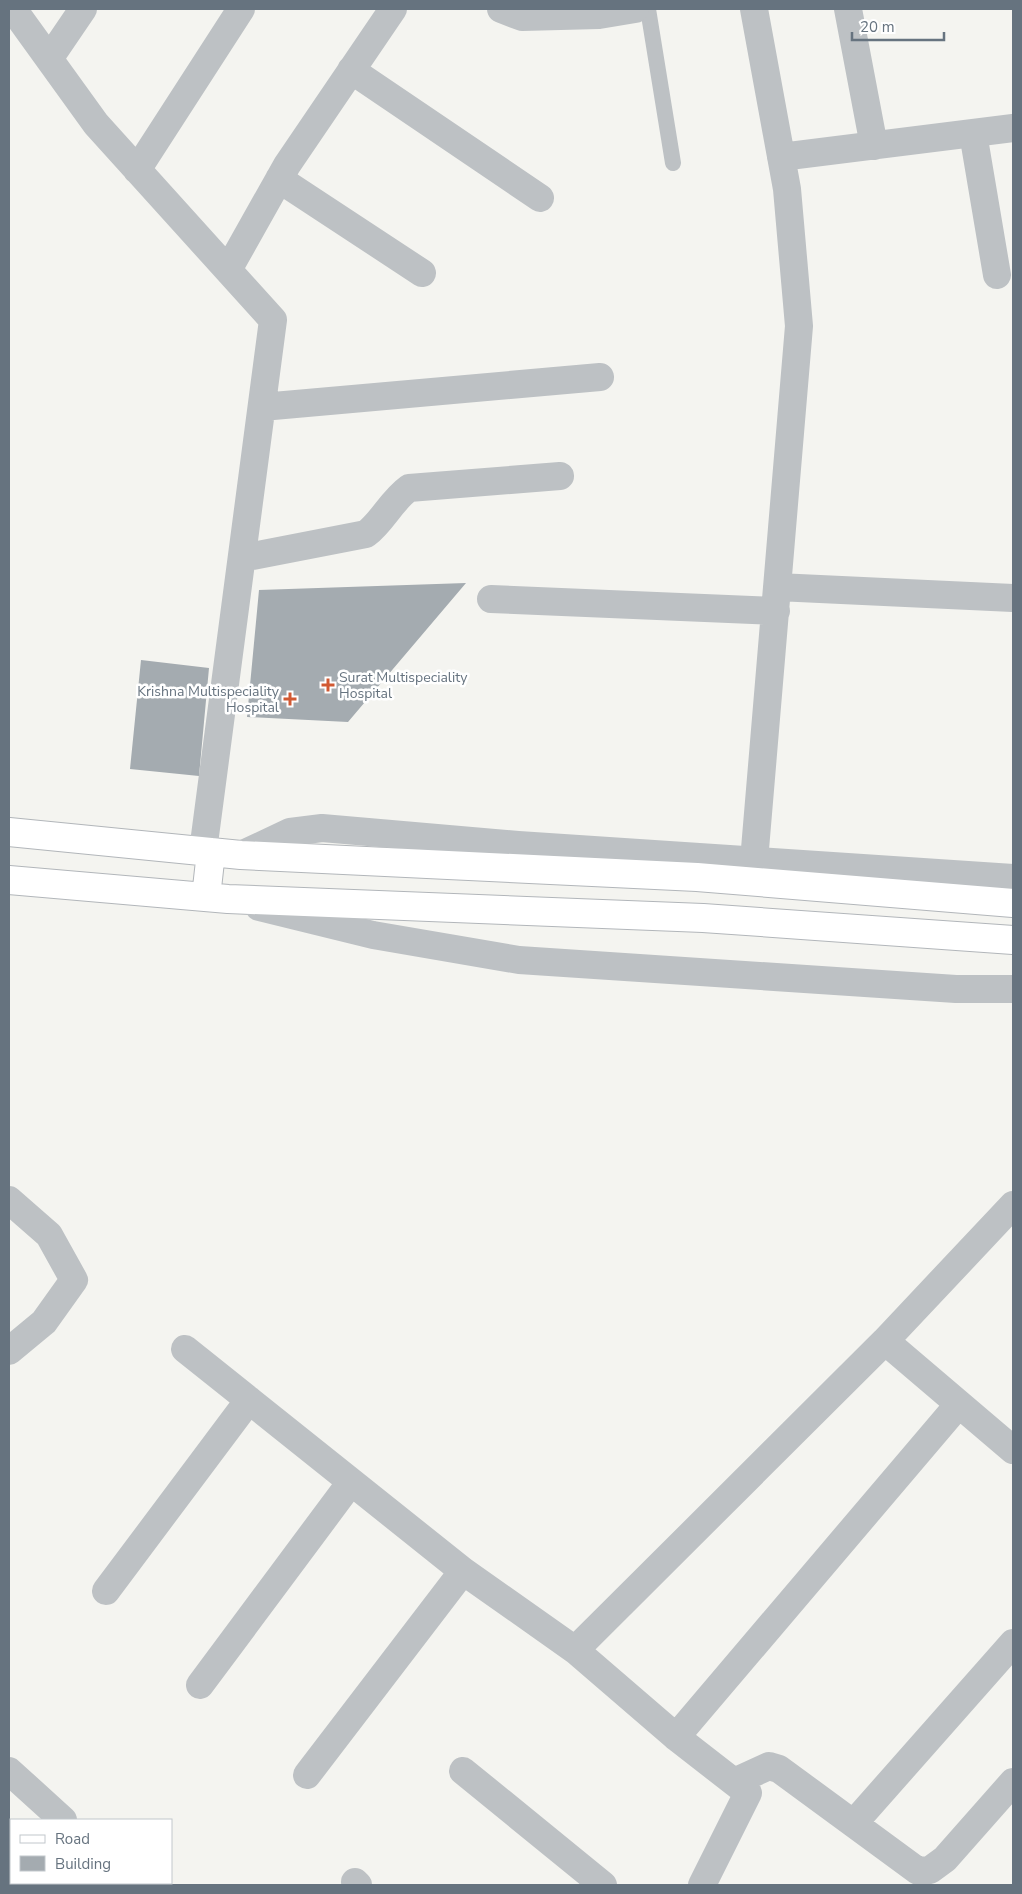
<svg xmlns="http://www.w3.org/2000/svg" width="1022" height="1894" font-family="'Nunito Sans',sans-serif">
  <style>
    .building { fill: #a4abb0 }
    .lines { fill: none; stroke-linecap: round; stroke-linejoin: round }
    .secondary-casing { stroke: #b2b6ba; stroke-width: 30 }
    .lane { stroke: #bdc1c4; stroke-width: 16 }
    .street { stroke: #bdc1c4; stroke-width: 28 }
    .secondary { stroke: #fff; stroke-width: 28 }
    .poi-dot { fill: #d15933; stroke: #fff; stroke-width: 2 }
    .labels { text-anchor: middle; stroke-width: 5; stroke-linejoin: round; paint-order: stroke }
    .poi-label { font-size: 14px; fill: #66737f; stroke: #fff; text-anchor: start }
  </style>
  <rect width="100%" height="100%" fill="#f4f4f0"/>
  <path class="building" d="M466 583 348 722 247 717 259 590Z
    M141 660 209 668 199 776 130 769Z"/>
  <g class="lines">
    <g class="secondary-casing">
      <path id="secondary" d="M9 832 241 855 697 877 1013 903
        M9 880 228 899 703 918 1013 940
        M206 897 211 852"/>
    </g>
    <path class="lane" d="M648 9 673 163"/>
    <path class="street" d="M13 9 96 124 273 320 203 851
      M501 9 522 17 599 15 635 9
      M754 9 787 189 799 326 754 861
      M848 9 874 146
      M49 59 83 9
      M351 70 540 198
      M973 133 997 275
      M781 157 1013 128
      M137 170 241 9
      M279 179 422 273
      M228 270 287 165 393 9
      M262 407 600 377
      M242 558 366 534C383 521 391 501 409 488L560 476
      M777 587 1013 598
      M491 599 776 611
      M241 855 290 832 322 828 518 845 1013 878
      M259 907 373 935 519 960 956 989H1013
      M9 1200 49 1235 74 1280 44 1322 9 1351
      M885 1341 1013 1450
      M185 1349 463 1571 575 1650 676 1737 748 1793 702 1885
      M106 1591 249 1400
      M575 1650 885 1341 1013 1205
      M200 1685 351 1482
      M676 1737 959 1404
      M9 1771 63 1820
      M463 1771 603 1885
      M307 1775 463 1571
      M734 1782 769 1766 779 1769 918 1871 930 1870 945 1859 1013 1782
      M854 1823 1013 1643
      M355 1882 358 1885
      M131 1883 134 1885"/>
    <use href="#secondary" class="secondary"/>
  </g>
  <g class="poi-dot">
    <path d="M325.5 677.5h5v5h5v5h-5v5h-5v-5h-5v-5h5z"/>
    <path d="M287.5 691.5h5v5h5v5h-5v5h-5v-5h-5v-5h5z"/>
  </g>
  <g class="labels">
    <g class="poi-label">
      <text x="339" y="682">Surat Multispeciality<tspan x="339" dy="16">Hospital</tspan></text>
      <text x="279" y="696" text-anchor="end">Krishna Multispeciality<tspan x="279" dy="16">Hospital</tspan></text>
    </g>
  </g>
  <rect width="1022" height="1894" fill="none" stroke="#66737f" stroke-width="20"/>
  <rect x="10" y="1819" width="162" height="65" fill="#ffffff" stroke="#c2c7cc"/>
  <rect x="20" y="1835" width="25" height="8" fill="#ffffff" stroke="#c2c7cc"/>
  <text x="55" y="1844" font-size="15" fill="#66737f">Road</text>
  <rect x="20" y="1856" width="25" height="15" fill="#a4abb0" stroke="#c2c7cc"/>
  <text x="55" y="1869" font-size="15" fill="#66737f">Building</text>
  <path d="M852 32v8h92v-8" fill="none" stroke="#66737f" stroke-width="2.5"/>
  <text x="860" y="32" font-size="15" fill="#66737f" stroke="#ffffff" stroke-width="4" paint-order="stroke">20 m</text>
</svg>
